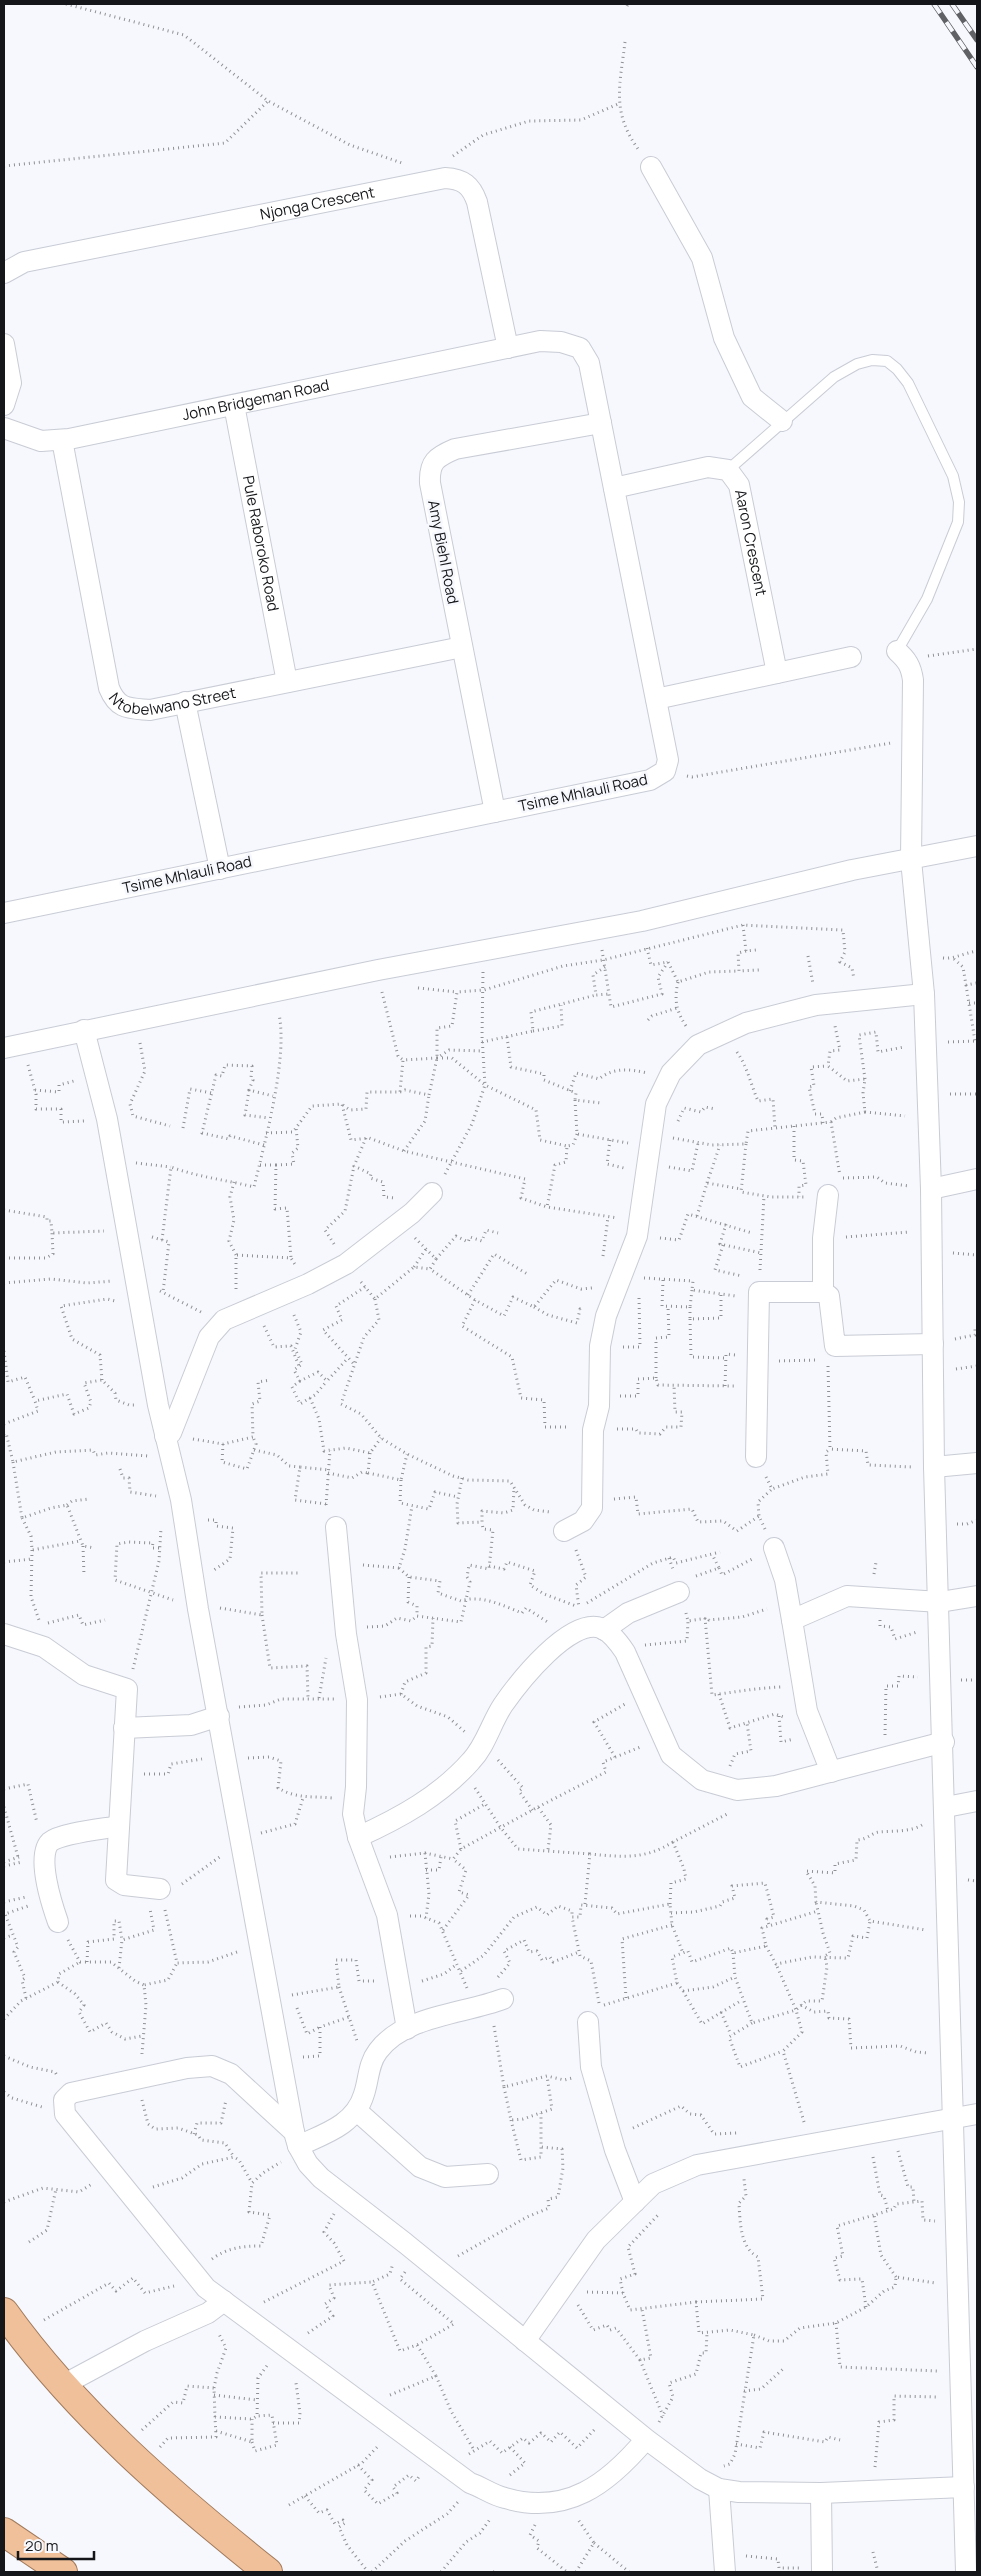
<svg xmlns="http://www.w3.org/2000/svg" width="981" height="2576" font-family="Manrope,sans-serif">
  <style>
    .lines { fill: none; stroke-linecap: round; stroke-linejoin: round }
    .service-casing { stroke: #c9ccd5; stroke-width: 12 }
    .minor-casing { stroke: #c9ccd5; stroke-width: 22 }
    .trunk-casing { stroke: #a17a5c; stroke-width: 30 }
    .path { stroke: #8f9195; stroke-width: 3; stroke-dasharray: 1 4; stroke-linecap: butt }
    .service { stroke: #fff; stroke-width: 10 }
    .minor { stroke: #fff; stroke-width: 20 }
    .trunk { stroke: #f0c09a; stroke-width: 28 }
    .rail-casing { stroke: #606165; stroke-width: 5.5 }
    .rail { stroke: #f6f8fd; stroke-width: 4; stroke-dasharray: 11; stroke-linecap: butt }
    .labels { text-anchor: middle; stroke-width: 5; stroke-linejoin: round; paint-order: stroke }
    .street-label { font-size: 15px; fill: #151619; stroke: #f6f8fd }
  </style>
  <rect width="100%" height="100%" fill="#f6f8fd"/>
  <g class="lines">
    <g class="service-casing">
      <path id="service" d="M728 470 834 377 857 364 872 360 887 361 897 369 908 383 953 476 959 502 958 522 927 599 897 651"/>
    </g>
    <g class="minor-casing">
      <g id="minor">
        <path d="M651 167 702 258 724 338 752 397 782 421"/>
        <path id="s1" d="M4 273 24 262 445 178C463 179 471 185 477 202L508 348"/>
        <path d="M4 344 11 383 4 405"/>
        <path id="s2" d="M234 405 287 682"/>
        <path id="s3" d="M4 428 41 441 69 439 540 341 561 342 580 348 589 363 668 760 665 771 650 780 4 913"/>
        <path id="s4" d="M62 440 109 688C118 710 129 708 150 710L462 647"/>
        <path id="s5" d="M614 488 708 467 728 470 739 485 777 673"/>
        <path d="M897 651C907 660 911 666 913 680L911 860 924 994 931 1189 934 1467 966 2572"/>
        <path d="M656 699 851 657"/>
        <path d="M185 702 220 869"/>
        <path d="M495 812 430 483C429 462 436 457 455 449L601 423"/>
        <path d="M84 1030 107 1119 158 1405 181 1500 198 1609 294 2132"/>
        <path d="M4 1048 378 970 642 921 852 870 977 846"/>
        <path d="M931 1189 977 1179"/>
        <path d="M823 1292V1238L828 1195"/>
        <path d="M165 1436 171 1433 209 1337 224 1320 308 1284 346 1264 412 1213 432 1193"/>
        <path d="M756 1457 759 1292H823L829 1296 835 1346 933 1344"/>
        <path d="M934 1467 977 1463"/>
        <path d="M336 1527 346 1634 357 1700 356 1787 353 1814 358 1837 387 1915 407 2029"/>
        <path d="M564 1531 583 1521 592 1508 593 1430 599 1406 600 1346 606 1316 637 1236 656 1104 671 1073 698 1045 746 1023 816 1005 924 994"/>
        <path d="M774 1548 785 1580 792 1620 847 1596 940 1602 977 1596"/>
        <path d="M792 1620 807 1711 831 1772"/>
        <path d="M604 1630 628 1613 679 1592"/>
        <path d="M4 1634 44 1647 84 1675 127 1689 116 1880 124 1885 160 1889"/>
        <path d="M124 1728 191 1725 219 1716"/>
        <path d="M946 1807 977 1801"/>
        <path d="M358 1837C400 1818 440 1796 471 1761 486 1745 491 1723 503 1705 519 1682 570 1617 601 1628 611 1632 619 1643 625 1652L671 1755 702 1780 737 1790 776 1786 944 1742"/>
        <path d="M58 1922C52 1905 36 1856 50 1842 61 1833 103 1829 119 1826"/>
        <path d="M588 2022 591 2067 615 2150 635 2202"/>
        <path d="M357 2111 420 2167 445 2177 488 2174"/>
        <path d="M298 2146C324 2134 355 2125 364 2094 369 2079 368 2064 378 2051 405 2015 464 2014 503 1999"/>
        <path d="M525 2341 596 2240 653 2184 697 2165 977 2114"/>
        <path d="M63 2385 145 2341 208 2313 224 2301"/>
        <path d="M646 2439C608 2484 567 2516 505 2498 492 2495 482 2487 470 2483L206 2288 65 2114 64 2100 71 2093 187 2068 212 2066 231 2074 294 2132 298 2146 308 2164 321 2178 405 2243 646 2439 700 2479 719 2489 739 2492 821 2493 964 2487"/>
        <path d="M719 2489 725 2572"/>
        <path d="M821 2493 822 2572"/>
      </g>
    </g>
    <g class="trunk-casing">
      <path id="trunk" d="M4 2312C76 2413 172 2495 268 2572
        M4 2532 63 2572"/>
    </g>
    <path class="path" d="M66 4 184 35 268 101 350 145 402 163
      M977 4V5
      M627 6 628 4
      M625 42C620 85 611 111 638 149
      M453 156 483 135 529 121 581 120 618 104
      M4 166 225 143 268 101
      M928 656 977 649
      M687 776 692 777 891 743
      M743 925 746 951 756 950
      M647 948 651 965 668 962 678 982 709 972 739 971
      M602 950 611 1007 662 994 658 977 668 962
      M746 951 738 953 739 971 760 970
      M808 956 813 984
      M943 958C955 959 964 953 977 951
      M954 959 963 967 966 985 977 983
      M605 967 593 975 596 995 609 994
      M678 982C674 999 676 1011 686 1026
      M966 985 975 1041
      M418 988 457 992
      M382 992 398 1056 403 1060
      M969 1003H977
      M648 1020 652 1016 677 1008
      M533 1031 562 1026 561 1005
      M507 1037 511 1067 544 1074V1080L576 1093 575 1100 601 1103
      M482 1042 533 1031 531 1012 596 995
      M948 1042 977 1041
      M140 1043 145 1071 130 1104 133 1116 170 1126
      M737 1052C747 1066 751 1085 758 1101L773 1099 775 1128
      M437 1058H452L485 1085 536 1110 540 1140 567 1146
      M28 1065 36 1094V1109H61V1122L85 1121
      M865 1079 859 1035 876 1032 878 1052 904 1047
      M35 1090 59 1092V1085L74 1081
      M249 1090 245 1115 269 1118
      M570 1091 576 1073 599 1079C614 1067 629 1069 647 1073
      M400 1092 405 1090 429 1095 437 1058V1028L452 1026 457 992 484 990 563 966 603 960 743 925 843 930 845 952 840 962 852 968 854 979
      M950 1094H977
      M575 1100 577 1134 628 1143
      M343 1105 350 1110 366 1109 367 1092H400L403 1060 437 1058 449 1050 483 1051
      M865 1112 905 1116
      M678 1121 684 1108 701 1112 705 1107 715 1109
      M831 1122 836 1118 865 1112 863 1093 865 1079 847 1081 828 1066 830 1051 840 1050 835 1026
      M823 1123 822 1114H815L809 1087 814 1086 811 1067 828 1066
      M794 1126V1160L803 1161 806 1185 799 1186V1197
      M183 1128 190 1089 212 1093
      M266 1133 293 1132 312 1106 342 1104 351 1140 369 1138 404 1151 525 1179 521 1198 547 1207
      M577 1134 573 1145 567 1146 566 1162 555 1165 547 1207 618 1218
      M366 1138 354 1166 371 1174 370 1178 383 1182 384 1197 395 1198
      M673 1138 712 1145 746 1144 748 1131 831 1122 840 1176
      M610 1140 607 1164 624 1168
      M746 1144 741 1192 771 1197H806
      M264 1145 230 1136 229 1139 202 1133 216 1075 222 1076 225 1065 252 1066 251 1078 253 1080 249 1090 273 1096
      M404 1151 425 1121 429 1095
      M136 1163 171 1167
      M260 1165H276L275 1209 287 1208 291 1258
      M276 1165 294 1164 292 1153 298 1148 296 1127
      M669 1167 692 1171 698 1143
      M445 1174 472 1124 485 1085 482 1036 483 972
      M843 1178 877 1177 885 1183 909 1186
      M234 1182 230 1197 234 1220 229 1241 236 1255
      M707 1183 720 1145
      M4 1210 47 1217V1221H51L52 1233 104 1231
      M697 1216 707 1183 741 1189
      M726 1224 720 1244 761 1253
      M152 1237 169 1242 163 1292
      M846 1237 909 1232
      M415 1238 436 1259 456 1236 468 1242 470 1237 482 1241 486 1230 498 1233
      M660 1238 679 1240 688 1214 752 1233
      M162 1240 171 1167C198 1177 226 1180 254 1187 265 1141 288 1059 279 1014
      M334 1244 325 1230 345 1211 354 1166
      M723 1245 715 1270 742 1276
      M953 1253 977 1255
      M603 1256 608 1217
      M4 1258H46L53 1254 52 1233
      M436 1259 430 1269 475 1300 504 1316 513 1297 534 1307 556 1280 581 1289 592 1288
      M414 1267 426 1249
      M760 1270 764 1196
      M644 1278 693 1281 692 1290 736 1296
      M663 1280 662 1306 690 1307 692 1290
      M361 1282 375 1299 414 1267 430 1269
      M4 1283 51 1279 87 1283 113 1281
      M236 1289V1255L291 1258 296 1266
      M160 1291 201 1312
      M468 1295 494 1254 529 1275
      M375 1299 379 1320 364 1337 341 1404 361 1414 381 1438 407 1454 453 1476 468 1480 510 1481 525 1505 534 1510 550 1512
      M475 1300 462 1326 512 1357 521 1398 544 1400 545 1427H570
      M534 1307 548 1315 577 1323 580 1309 584 1310
      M690 1307V1319L721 1318V1292
      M294 1315 301 1332 295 1349 302 1364 294 1370 300 1381 318 1372 327 1381 348 1358
      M690 1319 691 1357 726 1358
      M264 1326 274 1347 291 1346 299 1366
      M955 1339 975 1335V1329L977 1328
      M623 1347H640L639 1298
      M4 1351 8 1382 25 1377 35 1401
      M779 1361 818 1360
      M353 1363 323 1330 342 1320 336 1306 365 1287
      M828 1366 830 1449 866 1451 868 1465 913 1467
      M956 1369 977 1366
      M656 1378V1338L669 1337 668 1306
      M102 1380 100 1355 72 1339 61 1306 107 1299 115 1301
      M300 1381 292 1387 300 1404 315 1395 327 1381
      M725 1386 726 1354 736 1355
      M620 1396H638V1379L656 1378 658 1385 735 1386
      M310 1398 319 1419 324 1451 346 1448 370 1453 381 1438
      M4 1424 38 1411 35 1401 67 1394 74 1414 89 1408 91 1402 84 1383 102 1380 115 1393 116 1400 129 1405H136
      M617 1429H636L638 1433 660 1434 666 1427H681L682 1412H675L674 1385
      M4 1434 6 1433 13 1462 56 1452 93 1450 95 1455 108 1453 148 1456
      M193 1439 223 1444 253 1437 252 1404 260 1401 258 1382 270 1380
      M223 1444 222 1462 247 1469 256 1444 253 1437
      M254 1450 277 1455 289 1466 300 1467
      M370 1453 368 1473 401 1480 407 1454
      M13 1462 22 1518 51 1508 67 1505 83 1546 95 1548
      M120 1469 123 1478H129L130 1492 156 1496
      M328 1473 352 1478 362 1472 368 1473
      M766 1477 772 1489 805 1477 828 1474 826 1452 830 1449
      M462 1478 457 1504 458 1523 482 1522V1511L504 1513 513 1510 514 1487
      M401 1480 400 1503 429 1509 435 1492 458 1497
      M614 1499 636 1497 638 1514 692 1509 698 1522 723 1521 737 1531 759 1516
      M326 1504 295 1500 300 1467 329 1470
      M67 1505 72 1501 89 1499
      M326 1505 330 1450
      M22 1518 31 1536 32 1550 80 1541
      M208 1520H216V1526L233 1528 230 1559 214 1570
      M957 1524H967L977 1520
      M765 1529 759 1516 758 1502 772 1489
      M83 1546 84 1576
      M159 1548H152L153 1543 129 1542 117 1544 115 1580 173 1600
      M32 1550 31 1597 39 1620
      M576 1550 586 1577 576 1585 579 1608
      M669 1558 674 1572
      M4 1562 32 1559
      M363 1565 399 1568 405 1549 412 1506
      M489 1566 504 1569 507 1562 535 1571 530 1585 544 1594 576 1606
      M399 1568 409 1577 440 1581 438 1593 461 1601C481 1594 504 1606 522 1613L526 1608 549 1623
      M719 1568 722 1575 754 1558
      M874 1574 876 1562
      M696 1576 719 1568 712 1554
      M409 1577 408 1602 417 1606V1616L461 1622 470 1582 467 1577 469 1565 489 1569 493 1530 483 1529 482 1522
      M587 1603 653 1563 673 1557 676 1563 720 1552
      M220 1608 262 1615 261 1573H300
      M686 1613 688 1621 708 1618 709 1620 742 1617 767 1609
      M262 1615 270 1668 307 1666 308 1698
      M705 1618 712 1695C735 1692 757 1688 781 1687
      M880 1620V1626L891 1627 895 1639 917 1632
      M48 1623 79 1615 83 1625 105 1620
      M367 1627 385 1626 397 1618 411 1621 417 1616
      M645 1645 687 1641 688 1621
      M133 1669 159 1561 161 1528
      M961 1680H977
      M401 1694 405 1682 426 1673V1647L432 1646 433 1618
      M719 1694 730 1728 775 1714 786 1718
      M380 1697 401 1694 417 1706 448 1717 465 1732
      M319 1698 326 1658
      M239 1707 266 1705 281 1699H334
      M779 1716 781 1742 794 1739
      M885 1735 886 1686H898L899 1676 918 1677
      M615 1757 594 1722 625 1704
      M248 1758 269 1757 281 1761 278 1788C297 1799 312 1796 332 1798
      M498 1760 523 1788 519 1791 533 1811
      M730 1766 735 1754 751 1751 747 1723
      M144 1774H168L171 1764 202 1759
      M475 1788 501 1828 518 1849 590 1854
      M4 1789 28 1784 37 1823
      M4 1807 18 1857
      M538 1807 606 1772 603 1762 643 1746
      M922 1825C910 1832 892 1831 879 1832 871 1833 869 1839 857 1840L856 1860 835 1864V1873L806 1871 815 1886 816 1902 854 1906 864 1910 870 1921 926 1930
      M261 1833 295 1824 303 1798
      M461 1849 455 1821 485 1804
      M425 1853 429 1894 426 1918
      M390 1857 425 1853 453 1859 461 1849 538 1807 551 1825 548 1850
      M4 1862 19 1857
      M4 1866 22 1862
      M426 1870H439L441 1857
      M968 1880 977 1881
      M182 1884 221 1856
      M4 1902 26 1897
      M585 1904 590 1854C623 1857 644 1860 673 1842
      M670 1904 671 1883 686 1879 684 1869 673 1842 729 1813
      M165 1910 177 1963 208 1962 237 1952
      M671 1913 694 1912 720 1906 722 1902 735 1898 732 1886 765 1883 774 1917 767 1919 769 1925
      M410 1916H421L439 1923 467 1988
      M443 1930 469 1895 459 1892 466 1870 453 1859
      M4 1938 13 1935
      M68 1940 80 1962H111L135 1981 144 1985
      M766 1946 776 1964 812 1957 848 1958 853 1936 867 1938 870 1921
      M733 1953 735 1977 752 2023 796 2010 776 1964
      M87 1962 88 1942 114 1939V1921H119L122 1940
      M119 1968 122 1940 154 1930 150 1909
      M461 1971 484 1955 514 1917 537 1907 547 1915 558 1906 572 1911V1917
      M498 1977 510 1963 504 1951 524 1940 529 1952 537 1951 542 1960 550 1957 553 1962 579 1952
      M422 1981 444 1974 457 1964
      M58 1982 75 1994 84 2005 79 2012 90 2032 106 2023 112 2032 125 2039 142 2036
      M677 1983 683 1991 713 1987 735 1977
      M339 1987 357 2041
      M683 1991 702 2024 742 2000
      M292 1995 339 1987 336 1960H356L359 1981H377
      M26 1998 22 1980 25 1978 14 1952 18 1947 5 1914 28 1906 29 1908
      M626 1998 622 1939 672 1925
      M599 2003 591 1961 580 1956 572 1917H580L581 1905 612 1908 617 1914 670 1904 672 1925 683 1953
      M604 2005 677 1983 672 1957 688 1951 692 1962 731 1948 733 1953 766 1946 762 1928 818 1911
      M801 2005 814 2012 828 2011 829 2018 849 2019 851 2048 900 2046 916 2052 929 2053
      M297 2008 307 2034 320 2027
      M721 2012 731 2035
      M4 2019 21 2001 58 1982 59 1974 80 1962
      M752 2023 729 2037 740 2067 783 2051
      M494 2026 504 2087 547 2076 564 2080 572 2078
      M142 2054 146 2005 144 1985 168 1980 177 1963
      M4 2056 30 2067 55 2072 58 2077
      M303 2057 320 2056V2027L349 2017
      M504 2087 511 2120 523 2119 552 2109 547 2076
      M4 2092 12 2098 42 2107
      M142 2100 148 2124 155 2129 178 2128 198 2135 201 2140 225 2143 234 2157
      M511 2120 521 2160 541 2157V2113
      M804 2122 783 2051 802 2032 796 2010 806 2001H822L827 1967 825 1956 830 1953 823 1933 816 1902
      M633 2128 681 2106 690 2114 701 2115 714 2134 738 2133
      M194 2134 197 2123H221L226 2100
      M898 2151 908 2187H913L914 2202
      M873 2157 880 2195 884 2196 888 2211
      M153 2187 182 2178 202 2164 234 2157 239 2160 252 2183
      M4 2202 43 2188 79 2192 92 2184
      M29 2242 47 2230 56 2189
      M458 2256 527 2217 549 2208 548 2199 558 2197 563 2168 562 2149 541 2147
      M212 2259C227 2248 242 2246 261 2246L270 2215 249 2212 252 2183 263 2173 281 2162
      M405 2272 400 2279 454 2324 417 2345
      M896 2277 881 2255 874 2215 894 2209 896 2204 922 2201 923 2220 935 2221
      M587 2292 623 2293 630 2310 696 2302 699 2333 730 2330 754 2335 735 2454 730 2464 724 2466
      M623 2293 620 2279 635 2274 628 2247 658 2215 657 2212
      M264 2302 344 2261 334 2243 324 2232 334 2214
      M696 2302 763 2299 758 2257C740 2248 740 2221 739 2203L746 2196 744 2179
      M578 2305 593 2330 607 2325 610 2330 616 2328 640 2360 651 2358 642 2309
      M866 2307 862 2279 840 2280 834 2258 843 2256 837 2226 874 2215
      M44 2320 109 2283 116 2291 133 2278 145 2293 174 2286
      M836 2323 840 2367 937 2371
      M308 2333 333 2316 325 2304 334 2298 329 2285 372 2282
      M754 2335 769 2341H784L800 2328 836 2323 866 2307 884 2291 895 2287 896 2277 936 2283
      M640 2360 663 2416
      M436 2376 451 2411 474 2450
      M214 2388 217 2373 226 2348 218 2332
      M744 2391 761 2389 783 2369
      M214 2395 257 2400
      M390 2395 436 2376 417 2345 400 2351 372 2282 390 2274 393 2263
      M659 2422 673 2397 669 2383 696 2374 701 2353H706L707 2333
      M273 2423H299L300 2413 296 2383
      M142 2430 173 2402 183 2403 187 2386 214 2388 215 2417
      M216 2431 252 2442V2419
      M252 2442 255 2451 277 2445 272 2415 257 2416
      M736 2444 760 2448 764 2432 825 2442 828 2437 840 2440
      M160 2447 168 2438 216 2437 215 2417 252 2419 257 2416 258 2378 269 2363
      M469 2454 490 2441 502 2453 523 2438 529 2443 541 2433 551 2442 560 2432 577 2448 596 2428
      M358 2465 372 2480 364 2490 378 2504 397 2493 393 2487 409 2475 416 2481 420 2475
      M875 2467 879 2422 894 2420V2396L938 2397
      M510 2475 525 2463 510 2447
      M305 2496 319 2513 327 2510 335 2524 343 2520 345 2523 339 2527 347 2545 368 2572
      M289 2505 362 2463 379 2445
      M535 2525 530 2535 539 2541 537 2548 567 2572
      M594 2543 629 2572
      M873 2552 878 2572
      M746 2556 778 2559 779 2568H799
      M372 2572 405 2541 447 2514 458 2502
      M441 2572 466 2542 480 2533 491 2518
      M494 2572 497 2568
      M576 2572 594 2543 577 2518"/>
    <use href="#service" class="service"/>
    <use href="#minor" class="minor"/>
    <use href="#trunk" class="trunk"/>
    <g class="rail-casing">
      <path id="rail" d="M934 4 977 67
        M952 4 977 40"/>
    </g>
    <use href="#rail" class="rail"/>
  </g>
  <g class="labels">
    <g class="street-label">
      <text dy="5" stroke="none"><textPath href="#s1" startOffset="322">Njonga Crescent</textPath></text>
      <text dy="5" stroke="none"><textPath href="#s3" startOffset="258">John Bridgeman Road</textPath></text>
      <text dy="5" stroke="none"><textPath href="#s5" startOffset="194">Aaron Crescent</textPath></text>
      <text dy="5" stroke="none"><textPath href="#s2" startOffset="141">Pule Raboroko Road</textPath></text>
      <text transform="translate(443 552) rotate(79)" y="5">Amy Biehl Road</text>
      <text dy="5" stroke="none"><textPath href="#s4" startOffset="325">Ntobelwano Street</textPath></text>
      <text transform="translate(583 793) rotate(-12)" y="5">Tsime Mhlauli Road</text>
      <text transform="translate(187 875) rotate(-12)" y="5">Tsime Mhlauli Road</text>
    </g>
  </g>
  <rect width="981" height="2576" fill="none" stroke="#151619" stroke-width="10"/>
  <path d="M18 2551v8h76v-8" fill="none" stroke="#151619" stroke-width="2.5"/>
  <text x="25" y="2551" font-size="15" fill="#151619" stroke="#f6f8fd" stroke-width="4" paint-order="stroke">20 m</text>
</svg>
